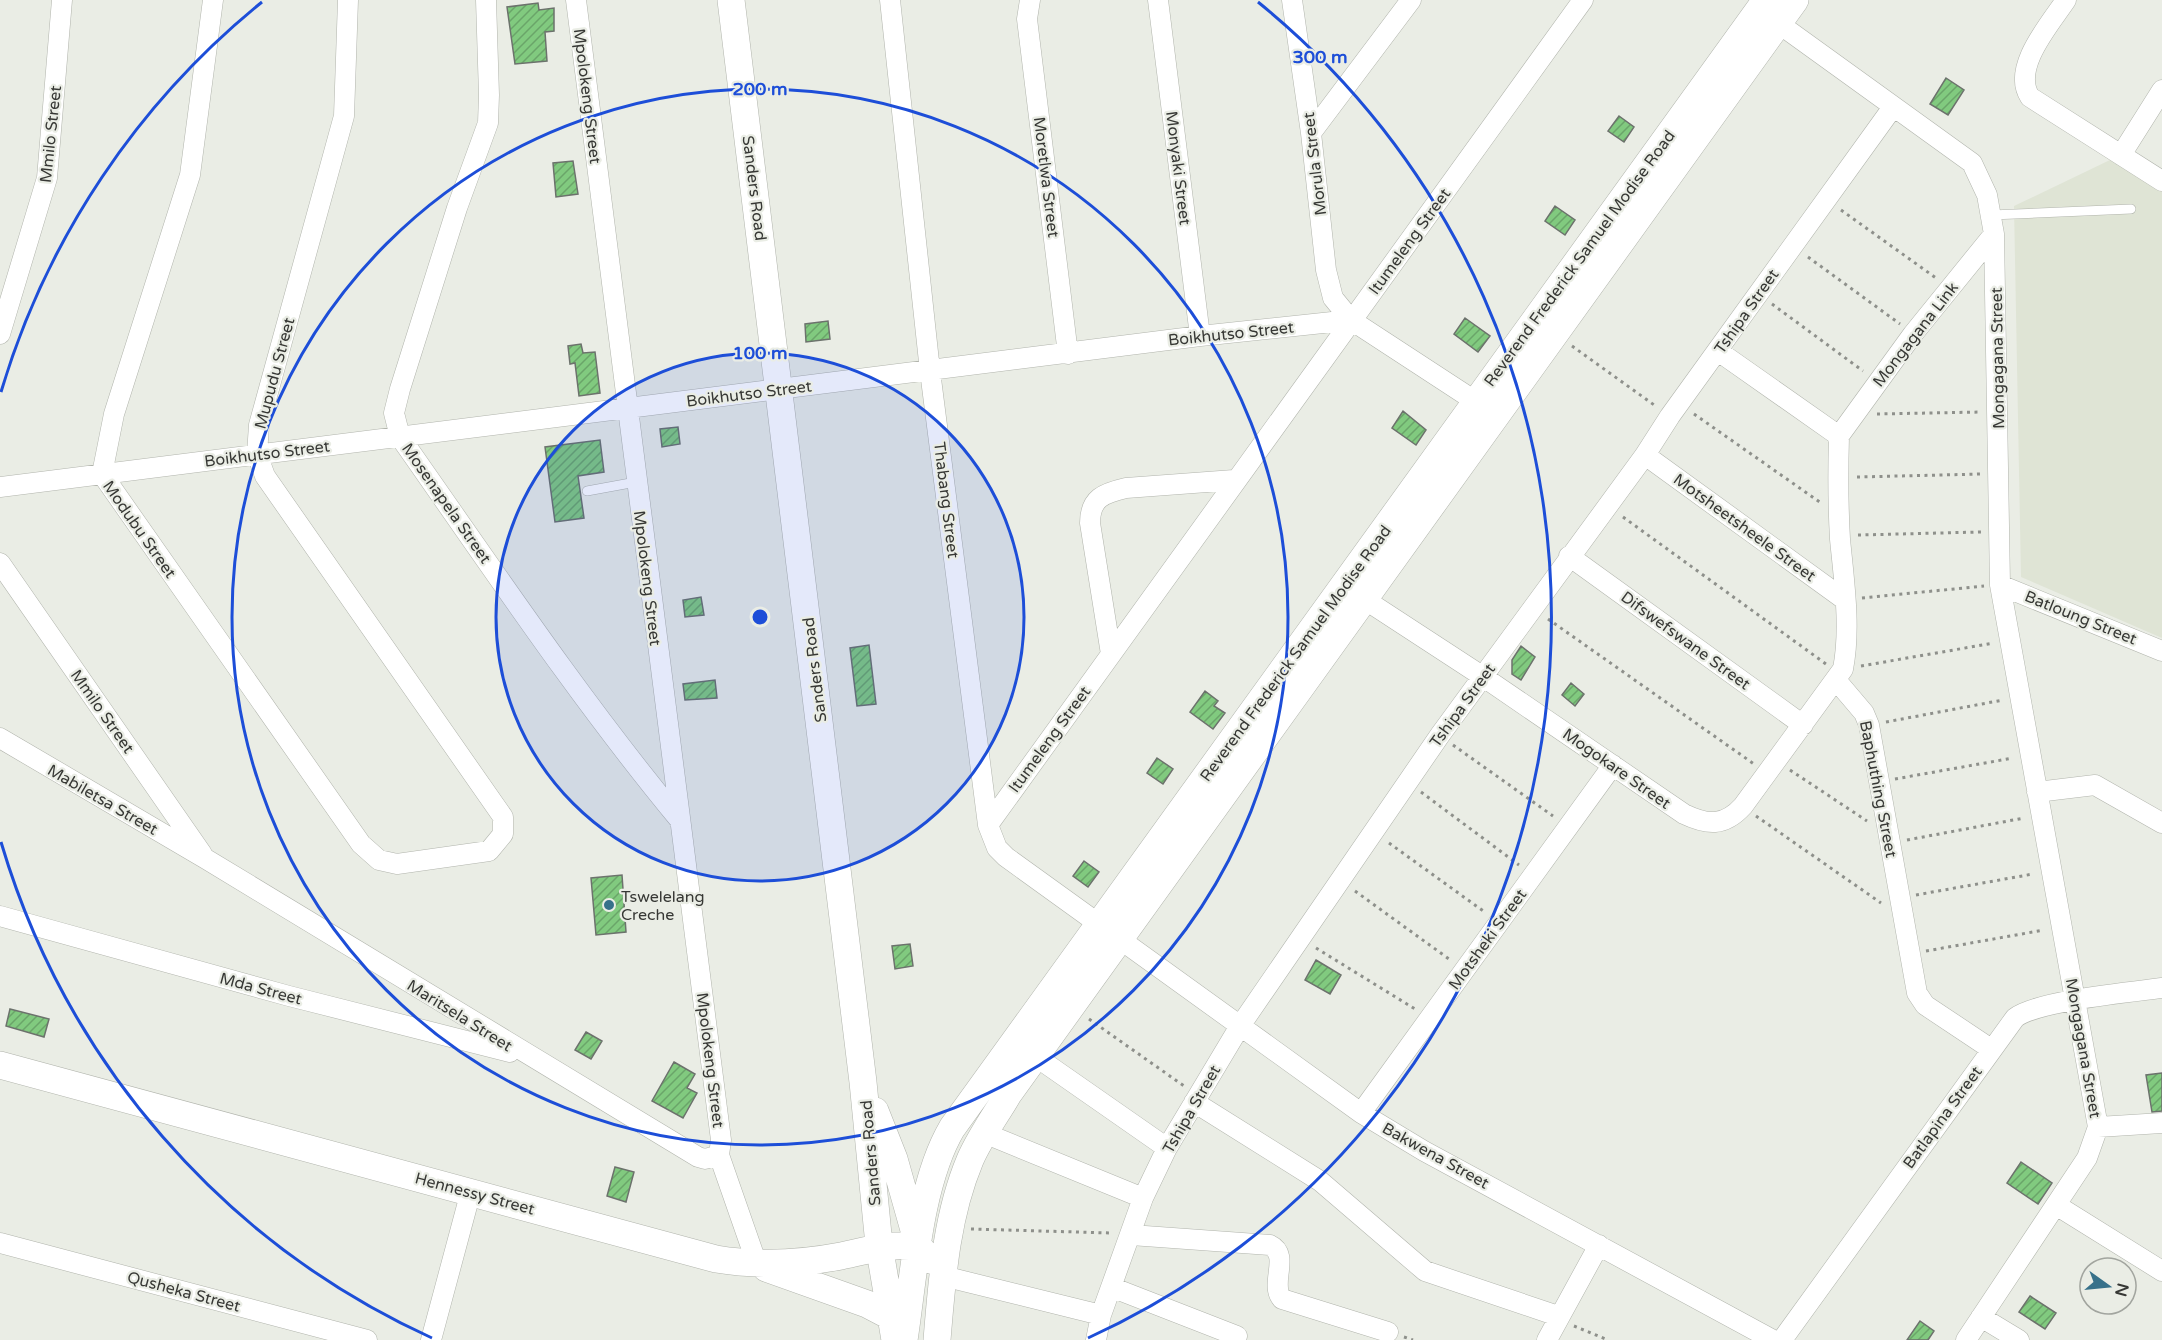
<svg xmlns="http://www.w3.org/2000/svg" width="2162" height="1340" font-family="'Varela Round',sans-serif">
  <style>
    .built { fill: #dfe4d5 }
    .building { fill: url(#building-hatch); stroke: #6c726c; stroke-width: 1.5 }
    .lines { fill: none; stroke-linecap: round; stroke-linejoin: round }
    .lane-casing { stroke: #b1b4ac; stroke-width: 10 }
    .street-casing { stroke: #b1b4ac; stroke-width: 21 }
    .secondary-casing { stroke: #b1b4ac; stroke-width: 28 }
    .path { stroke: #8e908b; stroke-width: 3; stroke-dasharray: 3 4.5; stroke-linecap: butt }
    .lane { stroke: #fff; stroke-width: 9 }
    .street { stroke: #fff; stroke-width: 20 }
    .secondary { stroke: #fff; stroke-width: 27 }
    .ring { fill: none; stroke: #1d4ed8; stroke-width: 3 }
    .poi-dot { fill: #37718a; stroke: #eaede5; stroke-width: 2 }
    .labels { text-anchor: middle; stroke-width: 4.5; stroke-linejoin: round; paint-order: stroke }
    .street-label { font-size: 16px; fill: #373835; stroke: #eaede5 }
    .poi-label { font-size: 16px; fill: #373835; stroke: #eaede5; text-anchor: start }
    .centre { fill: #1d4ed8; stroke: #eaede5; stroke-width: 3 }
    .ring-label { font-size: 18px; text-anchor: middle; font-weight: bold; fill: #1d4ed8; stroke: #eaede5; stroke-width: 4.5; stroke-linejoin: round; paint-order: stroke }
  </style>
  <defs>
    <pattern id="building-hatch" width="6" height="6" patternUnits="userSpaceOnUse" patternTransform="scale(1.5)"><rect width="6" height="6" fill="#81ca7f"/><path d="M-1 1l2-2M0 6l6-6M5 7l2-2" fill="none" stroke="#6aa569"/></pattern>
  </defs>
  <rect width="100%" height="100%" fill="#eaede5"/>
  <path class="built" d="M2110 160 2162 192V638L2021 577 2014 206Z"/>
  <path class="building" d="M538 3 539 10 554 8V31L545 32 547 61 515 64 507 7Z
    M1946 78 1964 90 1948 115 1930 104Z
    M1619 116 1634 127 1624 142 1608 131Z
    M573 161 578 194 556 197 553 163Z
    M1555 206 1575 220 1565 235 1545 221Z
    M1465 318 1490 336 1478 352 1454 334Z
    M828 321 830 339 806 342 805 324Z
    M581 344 583 353 595 352 600 393 579 396 575 363 570 364 568 346Z
    M1403 411 1426 430 1416 445 1392 428Z
    M678 427 680 444 662 447 660 429Z
    M600 440 604 472 578 476 584 518 555 522 545 447Z
    M701 597 704 615 685 617 683 600Z
    M869 645 876 704 857 706 850 648Z
    M1521 646 1535 657 1521 680 1512 674V660Z
    M715 680 717 698 685 700 683 684Z
    M1571 683 1584 694 1575 706 1562 695Z
    M1205 691 1218 701 1214 706 1225 713 1213 729 1190 712Z
    M1157 758 1173 769 1163 784 1147 773Z
    M1084 861 1099 872 1088 887 1073 876Z
    M622 875 626 932 596 935 591 878Z
    M910 944 913 966 895 969 892 946Z
    M1316 960 1341 975 1330 994 1305 980Z
    M10 1009 49 1019 44 1037 6 1026Z
    M586 1032 602 1041 591 1059 575 1050Z
    M674 1062 695 1074 687 1088 697 1093 683 1118 652 1101Z
    M2162 1073V1111L2152 1112 2146 1075Z
    M2021 1162 2052 1183 2038 1204 2007 1183Z
    M615 1167 634 1172 626 1202 607 1196Z
    M2030 1296 2056 1313 2045 1329 2019 1312Z
    M1920 1321 1934 1331 1928 1340H1907Z"/>
  <g class="lines">
    <g class="lane-casing">
      <path id="lane" d="M1991 215 2131 209
        M587 491 636 482"/>
    </g>
    <g class="street-casing">
      <path id="street" d="M213 0 190 175 114 414 102 474 361 844 379 860 397 864 489 851 503 834V817L265 476 257 454 259 425 344 116 348 0
        M486 0 489 95 488 123 457 208 400 389 394 413 400 437C490 565 578 697 678 818
        M576 0 721 1140 719 1155
        M890 0 930 371 988 825 997 848 1006 857 1361 1113 1424 1151 1773 1340
        M1030 0 1027 19 1068 354
        M1158 0 1200 336
        M1292 0 1311 133 1326 270 1333 298 1351 320 1475 401
        M2066 0C2050 24 2011 68 2030 97L2162 181
        M1778 23 1972 163 1987 195 1994 234 2000 585 2098 1127 2087 1158 1966 1340
        M1311 133 1411 0
        M2121 155 2162 90
        M0 334 47 178 62 0
        M1718 351 1839 436
        M1839 436 1913 334 1994 234
        M1645 455 1845 600
        M0 487 1200 336 1351 320
        M1569 556 1803 725
        M0 563 202 854
        M2000 585 2162 651
        M1364 599 1482 676 1684 814C1707 825 1724 827 1743 806L1843 669C1851 628 1844 581 1840 539 1838 505 1838 470 1839 436
        M1111 654 1090 523C1090 498 1104 493 1126 488L1234 480
        M1836 680 1864 713 1869 725 1917 993 1925 1005 1991 1049
        M0 738 206 859 698 1157 705 1159 719 1155
        M2037 792 2095 785 2162 823
        M988 825 1583 0
        M0 916 289 996 510 1052
        M1035 1056 1167 1148
        M1194 1102 1320 1181 1425 1271 1558 1316
        M1361 1113 1613 765
        M2098 1127 2162 1123
        M984 1133 1143 1198
        M719 1155 757 1264
        M2056 1205 2162 1271
        M1131 1235 1270 1245C1291 1255 1269 1284 1282 1299L1388 1332
        M0 1243 367 1340
        M943 1276 1101 1315
        M1111 1287 1237 1336
        M1981 1317 2019 1340
        M431 1340 471 1191
        M1096 1340 1101 1315 1143 1198 1167 1148 1240 1026 1440 735 1645 455 1670 416 1893 107
        M1547 1340 1599 1245
        M1782 1340 2015 1018C2036 1001 2131 992 2162 988"/>
    </g>
    <g class="secondary-casing">
      <path id="secondary" d="M731 0 863 1082 879 1245 895 1340
        M0 1065 716 1259C758 1266 799 1264 841 1256 871 1250 887 1243 919 1247L930 1260
        M875 1111 894 1159 916 1237
        M766 1268 867 1304 890 1316
        M904 1340C914 1275 919 1184 952 1128L1766 0
        M937 1340C942 1280 946 1217 970 1160 980 1137 996 1115 1009 1093L1795 0"/>
    </g>
    <path class="path" d="M1841 210 1936 278
      M1808 257 1900 324
      M1772 304 1863 371
      M1572 346 1657 407
      M1694 414 1821 503
      M1877 414 1981 412
      M1857 477 1982 474
      M1623 517 1826 664
      M1858 535 1981 532
      M1862 598 1984 586
      M1548 619 1754 764
      M1861 666 1994 643
      M1886 722 2003 700
      M1453 745 1553 816
      M1790 770 1867 821
      M1895 779 2013 758
      M1421 792 1519 865
      M1756 816 1881 903
      M1907 840 2024 818
      M1389 843 1486 913
      M1355 891 1449 959
      M1916 895 2033 874
      M1316 948 1415 1009
      M1926 951 2044 930
      M1089 1019 1184 1086
      M971 1229 1111 1233
      M1574 1326 1608 1340
      M1404 1337 1413 1340"/>
    <use href="#lane" class="lane"/>
    <use href="#street" class="street"/>
    <use href="#secondary" class="secondary"/>
  </g>
  <circle cx="760" cy="617" r="264" fill="#1d4ed8" fill-opacity=".12"/>
  <g class="ring">
    <circle cx="760" cy="617" r="264"/>
    <circle cx="760" cy="617" r="528"/>
    <path d="M432 1338A792 792 0 0 1 1 842M1 392A792 792 0 0 1 262 2M1258 2A792 792 0 0 1 1088 1338"/>
  </g>
  <circle class="poi-dot" cx="609" cy="905" r="6"/>
  <g class="labels">
    <g class="street-label">
      <text transform="translate(588 96) rotate(83)" y="6">Mpolokeng Street</text>
      <text transform="translate(50 134) rotate(-84)" y="6">Mmilo Street</text>
      <text transform="translate(1314 164) rotate(-97)" y="6">Morula Street</text>
      <text transform="translate(1179 168) rotate(83)" y="6">Monyaki Street</text>
      <text transform="translate(1047 177) rotate(83)" y="6">Moretlwa Street</text>
      <text transform="translate(755 188) rotate(83)" y="6">Sanders Road</text>
      <text transform="translate(1409 241) rotate(-54)" y="6">Itumeleng Street</text>
      <text transform="translate(1579 258) rotate(-54)" y="6">Reverend Frederick Samuel Modise Road</text>
      <text transform="translate(1746 311) rotate(-55)" y="6">Tshipa Street</text>
      <text transform="translate(1231 333) rotate(-6)" y="6">Boikhutso Street</text>
      <text transform="translate(1915 334) rotate(-52)" y="6">Mongagana Link</text>
      <text transform="translate(1997 358) rotate(-91)" y="6">Mongagana Street</text>
      <text transform="translate(274 373) rotate(-75)" y="6">Mupudu Street</text>
      <text transform="translate(749 393) rotate(-7)" y="6">Boikhutso Street</text>
      <text transform="translate(267 453) rotate(-7)" y="6">Boikhutso Street</text>
      <text transform="translate(947 500) rotate(83)" y="6">Thabang Street</text>
      <text transform="translate(447 503) rotate(55)" y="6">Mosenapela Street</text>
      <text transform="translate(1745 527) rotate(36)" y="6">Motsheetsheele Street</text>
      <text transform="translate(140 529) rotate(55)" y="6">Modubu Street</text>
      <text transform="translate(648 578) rotate(83)" y="6">Mpolokeng Street</text>
      <text transform="translate(2081 617) rotate(22)" y="6">Batloung Street</text>
      <text transform="translate(1686 640) rotate(36)" y="6">Difswefswane Street</text>
      <text transform="translate(1295 653) rotate(-54)" y="6">Reverend Frederick Samuel Modise Road</text>
      <text transform="translate(814 670) rotate(-97)" y="6">Sanders Road</text>
      <text transform="translate(1462 705) rotate(-54)" y="6">Tshipa Street</text>
      <text transform="translate(103 711) rotate(55)" y="6">Mmilo Street</text>
      <text transform="translate(1049 739) rotate(-54)" y="6">Itumeleng Street</text>
      <text transform="translate(1617 768) rotate(35)" y="6">Mogokare Street</text>
      <text transform="translate(1879 789) rotate(79)" y="6">Baphuthing Street</text>
      <text transform="translate(103 799) rotate(30)" y="6">Mabiletsa Street</text>
      <text transform="translate(1487 939) rotate(-54)" y="6">Motsheki Street</text>
      <text transform="translate(261 988) rotate(15)" y="6">Mda Street</text>
      <text transform="translate(460 1015) rotate(32)" y="6">Maritsela Street</text>
      <text transform="translate(2084 1048) rotate(80)" y="6">Mongagana Street</text>
      <text transform="translate(711 1060) rotate(83)" y="6">Mpolokeng Street</text>
      <text transform="translate(1191 1109) rotate(-60)" y="6">Tshipa Street</text>
      <text transform="translate(1942 1117) rotate(-54)" y="6">Batlapina Street</text>
      <text transform="translate(870 1153) rotate(-95)" y="6">Sanders Road</text>
      <text transform="translate(1436 1155) rotate(29)" y="6">Bakwena Street</text>
      <text transform="translate(475 1193) rotate(15)" y="6">Hennessy Street</text>
      <text transform="translate(184 1291) rotate(15)" y="6">Qusheka Street</text>
    </g>
    <g class="poi-label">
      <text x="621" y="902">Tswelelang<tspan x="621" dy="18">Creche</tspan></text>
    </g>
  </g>
  <circle cx="760" cy="617" r="9" class="centre"/>
  <g class="ring-label">
    <text x="1320" y="63">300 m</text>
    <text x="760" y="95">200 m</text>
    <text x="760" y="359">100 m</text>
  </g>
  <g transform="translate(2108 1286) rotate(105)"><circle r="28" fill="#eaede5" stroke="#a2a59f" stroke-width="1.5"/>
  <path d="M0-4.5L10 22L0 15L-10 22Z" fill="#37718a"/>
  <text y="-9" font-size="16" font-weight="bold" text-anchor="middle" fill="#373835">N</text>
  </g>
</svg>
